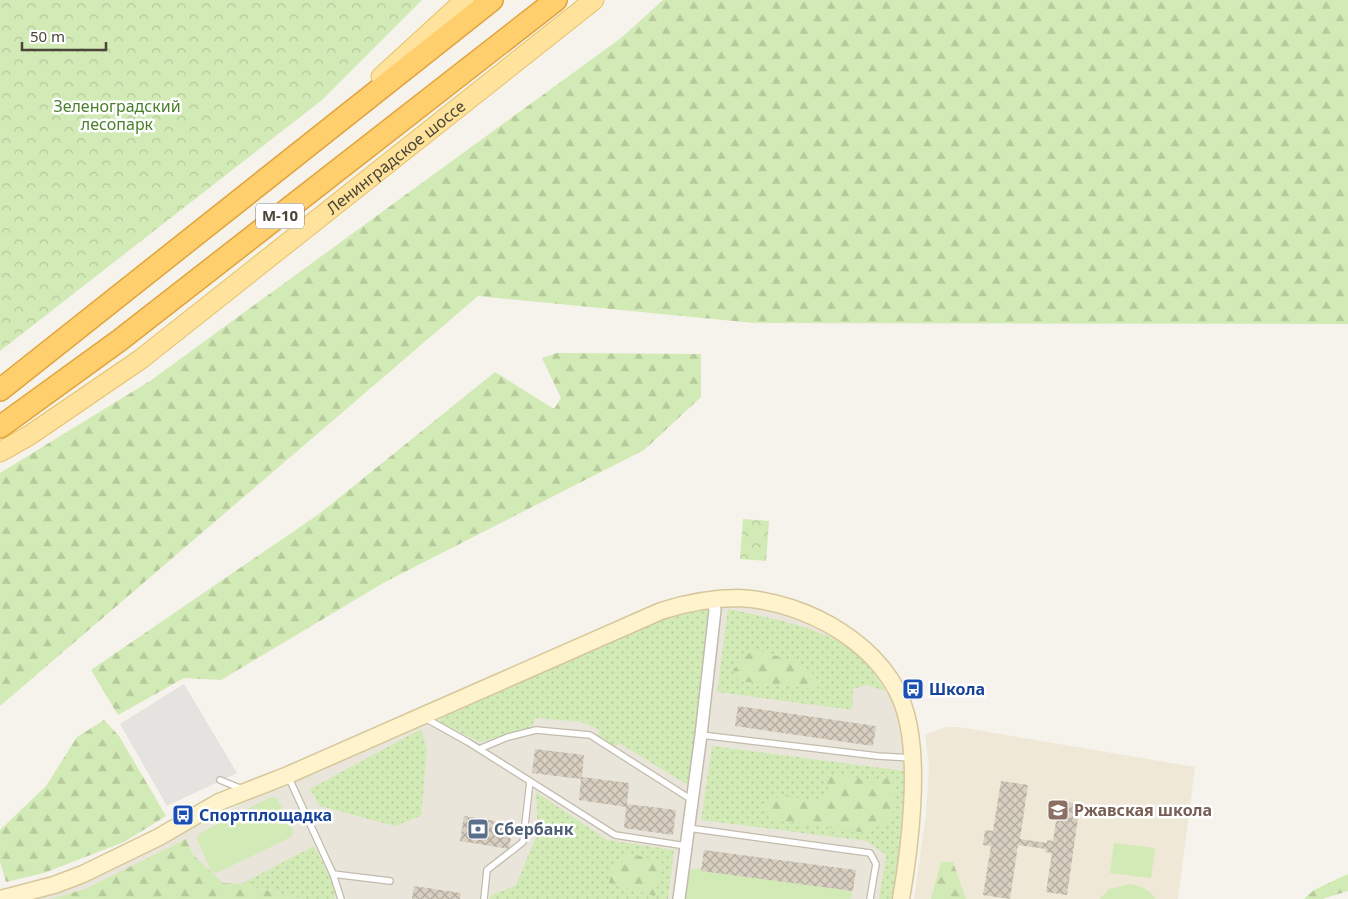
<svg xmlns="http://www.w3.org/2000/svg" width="1348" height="899" font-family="'Noto Sans',sans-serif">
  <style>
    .residential { fill: #eae5da }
    .education { fill: #efe8d6 }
    .grass { fill: url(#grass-dots) }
    .forest { fill: url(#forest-firs) }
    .park { fill: url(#park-crowns) }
    .garden { fill: #d2eab5 }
    .parking { fill: #e5e3e0 }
    .building { fill: url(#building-cross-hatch) }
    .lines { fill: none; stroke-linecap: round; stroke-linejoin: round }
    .lane-casing { stroke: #c2bbae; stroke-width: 8 }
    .street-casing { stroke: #c2bbae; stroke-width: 14 }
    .secondary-casing { stroke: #d6c79b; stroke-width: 19 }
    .primary-casing { stroke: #e6c16a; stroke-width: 21 }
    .highway-casing { stroke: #e0a43c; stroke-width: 24 }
    .lane { stroke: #fff; stroke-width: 5.5 }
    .street { stroke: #fff; stroke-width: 11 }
    .secondary { stroke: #fff3cd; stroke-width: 16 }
    .primary { stroke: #ffe39c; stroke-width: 19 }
    .highway { stroke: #ffcf6e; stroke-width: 21 }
    .labels { text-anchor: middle; stroke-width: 5; stroke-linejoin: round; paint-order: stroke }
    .shield { fill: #fff; stroke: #817c74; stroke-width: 1 }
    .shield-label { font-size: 15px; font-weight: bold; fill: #4b4439 }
    .park-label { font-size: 16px; fill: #4a7f2a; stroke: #fff }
    .street-label { font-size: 16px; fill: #4b4439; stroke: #fff }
    .transit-label { font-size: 16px; font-weight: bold; fill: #164399; stroke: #fff; text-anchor: start }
    .education-label { font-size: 16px; font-weight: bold; fill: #785e54; stroke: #fff; text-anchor: start }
    .service-label { font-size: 16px; font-weight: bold; fill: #4e5e75; stroke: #fff; text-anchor: start }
  </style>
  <defs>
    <pattern id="grass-dots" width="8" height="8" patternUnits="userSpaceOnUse" patternTransform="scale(1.25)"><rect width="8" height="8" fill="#d2eab5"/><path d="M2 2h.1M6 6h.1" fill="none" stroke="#b6ca9c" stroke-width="1.8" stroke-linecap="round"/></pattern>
    <pattern id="forest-firs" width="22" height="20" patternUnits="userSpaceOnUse" patternTransform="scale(1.25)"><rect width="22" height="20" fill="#d2eab5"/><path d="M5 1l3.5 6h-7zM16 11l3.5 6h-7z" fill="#b6ca9c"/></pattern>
    <pattern id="park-crowns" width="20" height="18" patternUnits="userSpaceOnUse" patternTransform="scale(1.25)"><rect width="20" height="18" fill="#d2eab5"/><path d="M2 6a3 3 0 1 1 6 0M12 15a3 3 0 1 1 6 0" fill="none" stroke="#b6ca9c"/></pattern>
    <pattern id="building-cross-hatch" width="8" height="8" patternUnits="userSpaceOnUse" patternTransform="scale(1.25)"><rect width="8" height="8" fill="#d8cfc1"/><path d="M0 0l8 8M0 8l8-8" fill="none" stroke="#b1aa9e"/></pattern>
  </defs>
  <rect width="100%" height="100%" fill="#f6f3ec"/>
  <path class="residential" d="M738 605 770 609 805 621 850 646 873 668 892 697 903 729 906 788 894 899H30L162 843 228 810 529 675 695 608Z"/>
  <path class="education" d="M946 727H959L1195 767 1178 899H914L926 814 929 766 925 735Z"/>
  <path class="grass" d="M707 608 712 628 688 785 619 743 615 747 597 736 600 730 582 722 535 718 531 728 480 742 440 722 441 715 663 618Z
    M728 609C769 618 812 624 848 647 864 656 876 676 885 691L867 685 853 689 852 710 717 692Z
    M421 729 427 750 421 816 395 826 320 806 310 789Z
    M712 746 905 771 896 899H879L886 855 867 841 701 820Z
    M536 792 607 840 674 850 668 899H490V896L516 885 538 832Z
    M314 846 335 886V899H303L241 884Z"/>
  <path class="forest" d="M663 0H1348V324L754 323 478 296 0 706V473L150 381 621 38Z
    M557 353 701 354V397L644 450 385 582 221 680 184 678 118 715 91 670 319 514 495 372 554 409 561 398 542 358Z
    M753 649 790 660 812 671 818 689 739 681 733 670Z
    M104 720 119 736 166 816 124 842 44 873 6 882 0 862V830L46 786 77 737Z
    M848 776 876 782 893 776V817L867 833 776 820 762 809 782 794 812 801 830 795 825 777Z
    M186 839 193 855 223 883 241 884 303 899H50L85 889Z
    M630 853 663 863 655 896 609 883 614 862 621 863Z
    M941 862H953L966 899H931Z
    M1348 874V891L1322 899H1304L1314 890Z"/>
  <path class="park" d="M0 0H422L322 100 0 351Z
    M743 519 769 521 766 561 740 559Z"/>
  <path class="garden" d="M271 797 277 798 293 831 291 837 217 873 211 871 197 839 200 833Z
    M1114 843 1155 848 1151 878 1110 873Z
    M699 868 852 890 851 899H685L688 870Z
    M1130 884C1140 886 1150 889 1155 899H1100L1109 889Z"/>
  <path class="parking" d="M184 684 237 773 167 806 120 724Z"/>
  <path class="building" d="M738 706 876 726 873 746 735 726Z
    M535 749 584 755 582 777 629 783 627 804 676 810 673 835 624 828 626 807 579 800 581 779 532 773Z
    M1001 781 1028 785 1020 839 1047 843V840L1053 841 1059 801 1080 804 1067 895 1046 892 1052 853 1045 852 1046 849 1018 845 1010 899 983 895 991 846 983 845 985 830 993 831Z
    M464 816 513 824 509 849 460 841Z
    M704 850 856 870 853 891 701 871Z
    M414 886 461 893 460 899H412Z"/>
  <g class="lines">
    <g class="lane-casing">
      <path id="lane" d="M425 718 468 742 615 835 686 846
        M701 735 878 756 912 758
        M479 749 508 737 536 730 590 735 692 800
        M288 776 333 874 390 881
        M220 780 242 789
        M688 828 870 853 876 864 870 899
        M333 874 341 899
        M484 899 487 870 523 842 530 781"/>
    </g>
    <g class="street-casing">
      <path id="street" d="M679 899 701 735 715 610 713 600"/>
    </g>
    <g class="secondary-casing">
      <path id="secondary" d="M0 899 54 885 83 874 159 837 219 802 288 775 661 611C686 603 712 598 739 598 806 601 888 646 906 714 920 765 910 847 901 899"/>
    </g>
    <g class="primary-casing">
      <g id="primary">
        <path d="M381 77 465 0"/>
        <path id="s1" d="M0 452 30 435 141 359 594 0"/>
      </g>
    </g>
    <g class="highway-casing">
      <path id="highway" d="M0 390 492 0
        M0 427 120 340 556 0"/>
    </g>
    <use href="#lane" class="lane"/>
    <use href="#street" class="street"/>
    <use href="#secondary" class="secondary"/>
    <use href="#primary" class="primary"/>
    <use href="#highway" class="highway"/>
  </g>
  <defs>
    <g id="bus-square" transform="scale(1.125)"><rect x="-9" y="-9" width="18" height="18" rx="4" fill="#1a4fb4" stroke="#fff"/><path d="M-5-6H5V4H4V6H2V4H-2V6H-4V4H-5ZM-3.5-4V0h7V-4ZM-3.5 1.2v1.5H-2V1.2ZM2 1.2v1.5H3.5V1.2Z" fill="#fff"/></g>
    <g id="school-square" transform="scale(1.125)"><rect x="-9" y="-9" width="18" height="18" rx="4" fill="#8d6e63" stroke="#fff"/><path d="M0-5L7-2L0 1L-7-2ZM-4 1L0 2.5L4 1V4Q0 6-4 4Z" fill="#fff"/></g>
    <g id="bank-square" transform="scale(1.125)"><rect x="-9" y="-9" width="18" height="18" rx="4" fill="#5c6f8a" stroke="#fff"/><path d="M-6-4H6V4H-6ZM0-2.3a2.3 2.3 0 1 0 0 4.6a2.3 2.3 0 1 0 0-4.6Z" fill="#fff"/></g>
  </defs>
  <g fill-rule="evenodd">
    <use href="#bus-square" x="913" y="689"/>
    <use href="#school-square" x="1058" y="810"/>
    <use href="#bus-square" x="183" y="815"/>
    <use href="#bank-square" x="478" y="829"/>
  </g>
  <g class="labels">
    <rect class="shield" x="256" y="203.5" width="48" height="25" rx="4"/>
    <g class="shield-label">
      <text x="280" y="221">М-10</text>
    </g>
    <g class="park-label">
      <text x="117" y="112">Зеленоградский<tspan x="117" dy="18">лесопарк</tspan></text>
    </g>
    <g class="street-label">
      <text dy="6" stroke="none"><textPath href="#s1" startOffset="494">Ленинградское шоссе</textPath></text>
    </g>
    <g class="transit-label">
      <text x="929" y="695">Школа</text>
      <text x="199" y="821">Спортплощадка</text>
    </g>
    <g class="education-label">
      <text x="1074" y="816">Ржавская школа</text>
    </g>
    <g class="service-label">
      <text x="494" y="835">Сбербанк</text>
    </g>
  </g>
  <path d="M22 42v8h84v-8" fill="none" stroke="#4b4439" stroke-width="2.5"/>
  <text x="30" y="42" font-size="15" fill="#4b4439" stroke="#ffffff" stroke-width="4" paint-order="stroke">50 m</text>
</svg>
